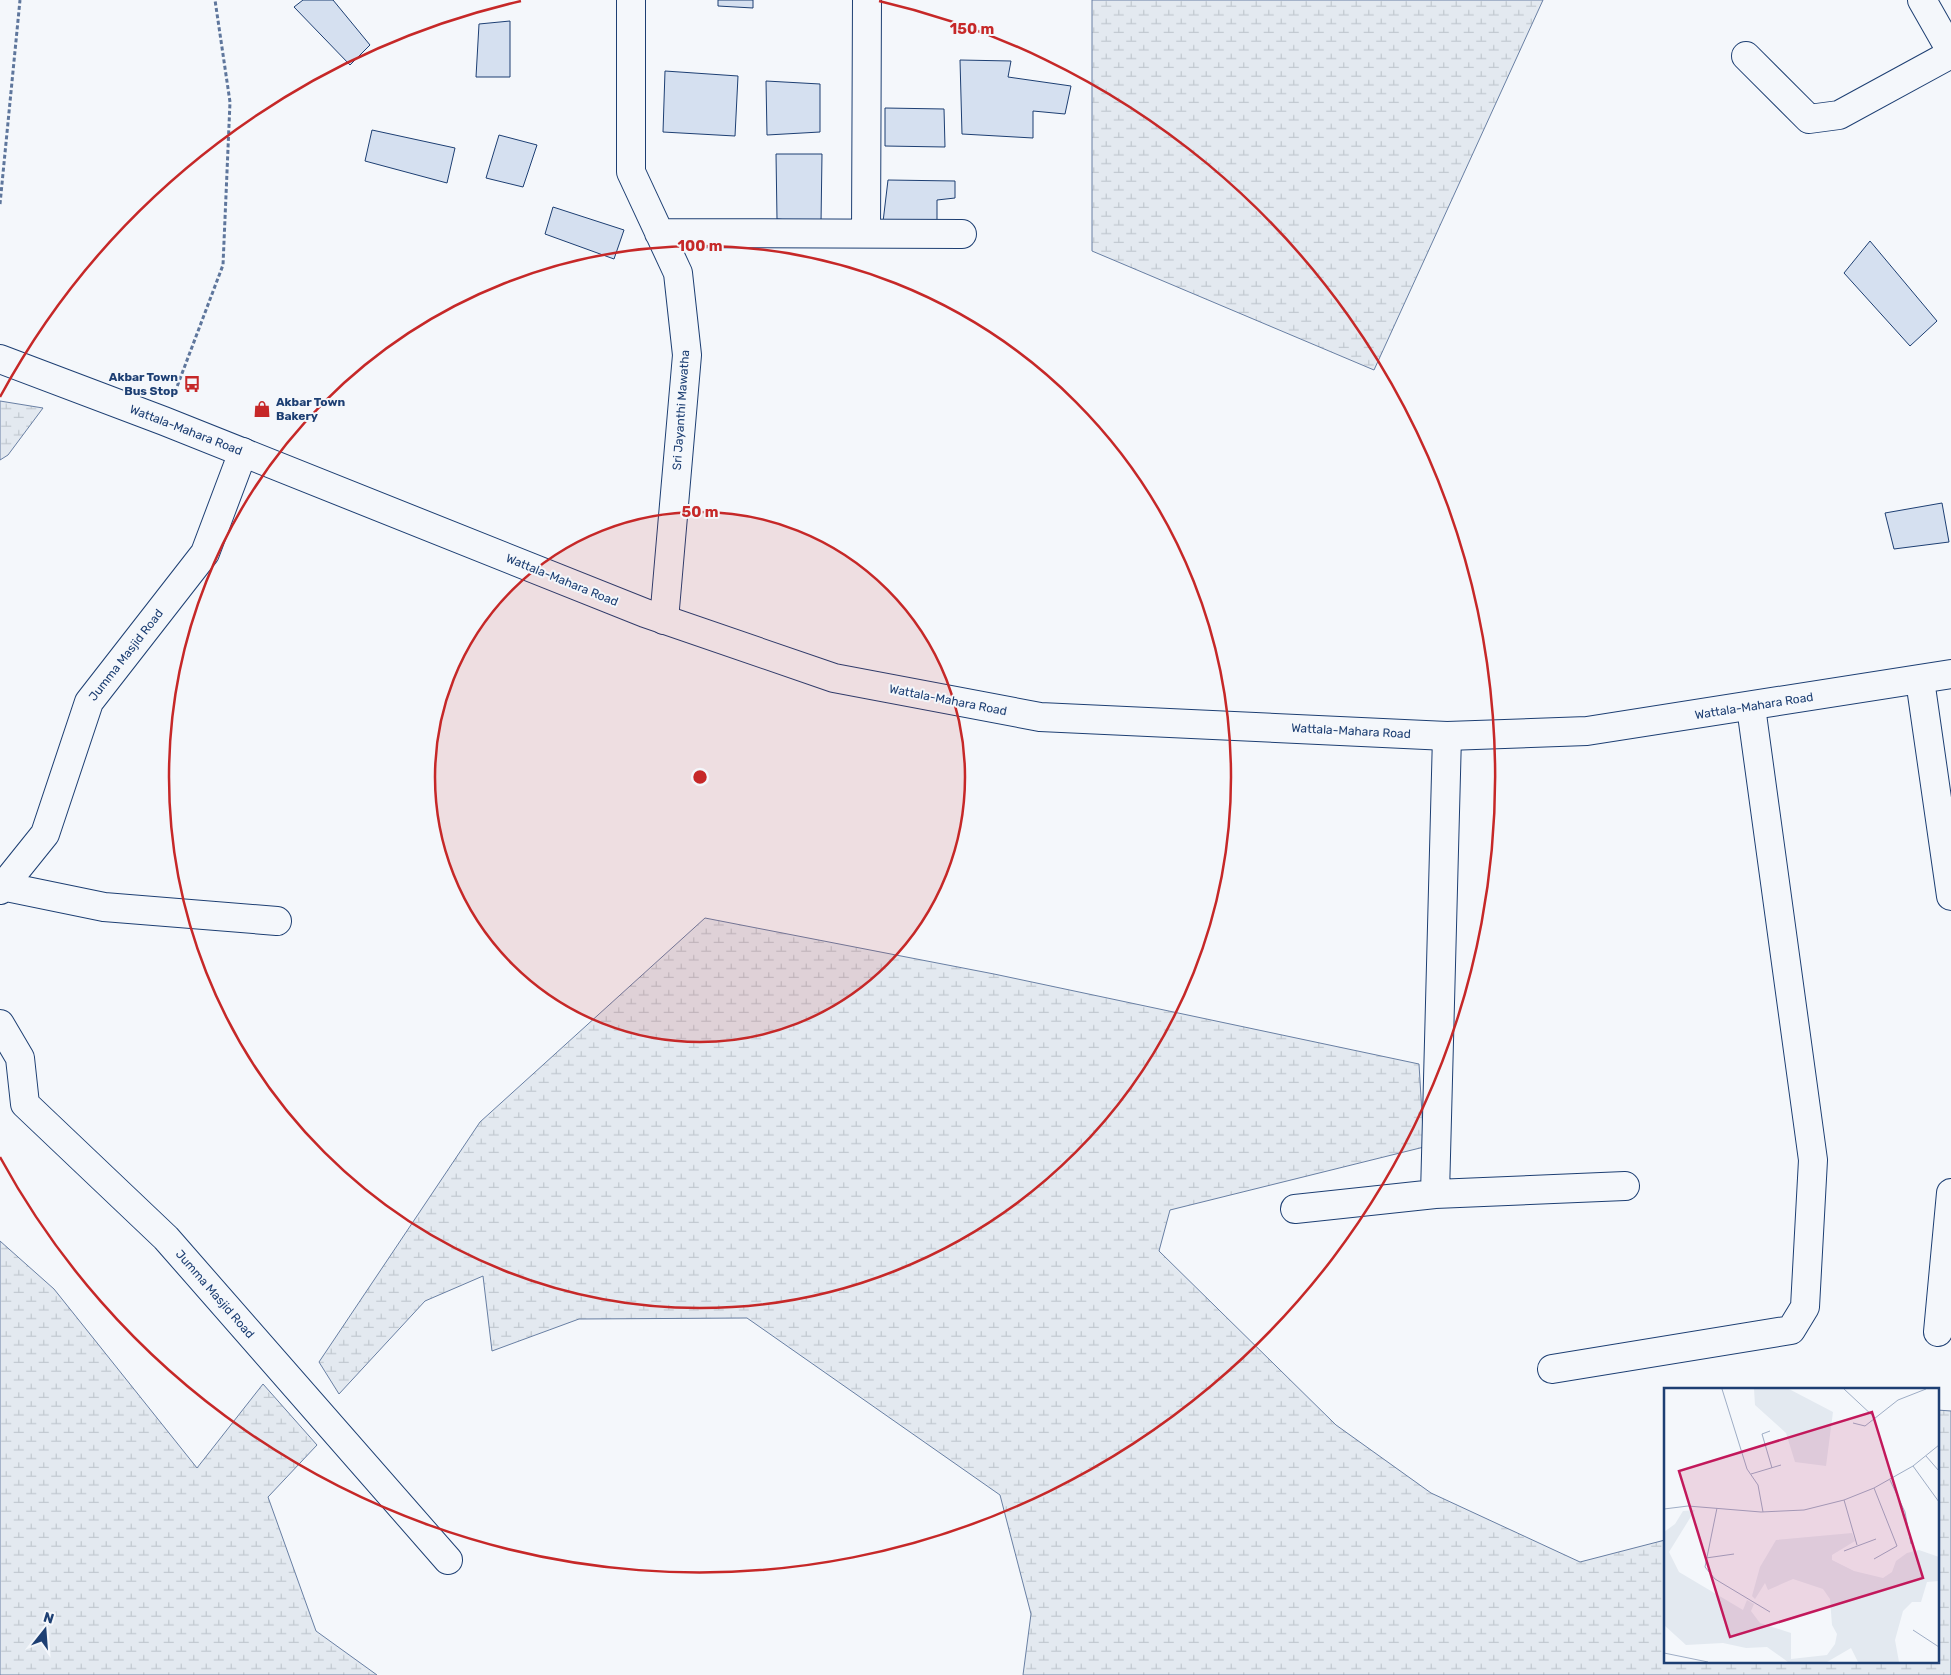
<svg xmlns="http://www.w3.org/2000/svg" width="1951" height="1675" font-family="Rubik,sans-serif">
  <style>
    .wetland { fill: url(#wetland-marsh); stroke: #687fa3 }
    .building { fill: #d5e0f0; stroke: #1d3f73 }
    .lines { fill: none; stroke-linecap: round; stroke-linejoin: round }
    .street-casing { stroke: #1d3f73; stroke-width: 30 }
    .primary-casing { stroke: #1d3f73; stroke-width: 30 }
    .path { stroke: #5e769c; stroke-width: 3; stroke-dasharray: 4 2.5; stroke-linecap: butt }
    .street { stroke: #f4f7fb; stroke-width: 28 }
    .primary { stroke: #f4f7fb; stroke-width: 28 }
    .ring { fill: none; stroke: #c62828; stroke-width: 2.5 }
    .labels { text-anchor: middle; stroke-width: 4; stroke-linejoin: round; paint-order: stroke }
    .poi-label { font-size: 12px; font-weight: bold; fill: #1d3f73; stroke: #f4f7fb; text-anchor: end }
    .street-label { font-size: 12px; fill: #1d3f73; stroke: #f4f7fb }
    .inset-road { fill: none; stroke: #9eadc5; stroke-width: 1 }
    .view { fill: #c2185b; fill-opacity: 0.15; stroke: #c2185b; stroke-width: 2.5 }
    .inset-edge { fill: none; stroke: #1d3f73; stroke-width: 2.5 }
    .centre { fill: #c62828; stroke: #f4f7fb; stroke-width: 2.5 }
    .ring-label { font-size: 15px; text-anchor: middle; font-weight: bold; fill: #c62828; stroke: #f4f7fb; stroke-width: 4; stroke-linejoin: round; paint-order: stroke }
  </style>
  <defs>
    <pattern id="wetland-marsh" width="20" height="14" patternUnits="userSpaceOnUse" patternTransform="scale(1.25)"><rect width="20" height="14" fill="#e3e9f0"/><path d="M1 5h8M5 5V1M11 12h8M15 12V8" fill="none" stroke="#c2c9d1"/></pattern>
  </defs>
  <rect width="100%" height="100%" fill="#f4f7fb"/>
  <path class="wetland" d="M1092 0H1543L1374 370 1092 251Z
    M0 401 43 408 8 455 0 460Z
    M705 918 994 974 1419 1064 1424 1147 1170 1210 1159 1251 1336 1425 1431 1493 1580 1562 1665 1540V1661H1937V1410L1951 1411V1675H1023L1031 1614 1000 1495 747 1318 579 1319 492 1351 483 1276 425 1301 339 1394 319 1362 480 1122Z
    M0 1241 54 1289 197 1468 263 1384 317 1445 268 1497 316 1631 377 1675H0Z"/>
  <path class="building" d="M303 0H333L370 45 350 65 294 7Z
    M718 0H753V8L718 6Z
    M510 21V77H476L479 24Z
    M960 60 1011 61 1008 77 1071 86 1065 114 1033 111V138L962 134Z
    M665 71 738 76 735 136 663 132Z
    M766 81 820 84V132L767 135Z
    M885 108 944 109 945 147 885 146Z
    M372 130 455 148 447 183 365 161Z
    M499 135 537 145 523 187 486 178Z
    M776 154H822L821 223 777 219Z
    M888 180 955 181V198L937 200V225L883 222Z
    M553 207 624 230 614 259 545 234Z
    M1870 241 1937 321 1910 346 1844 273Z
    M1942 503 1949 542 1894 549 1885 513Z"/>
  <g class="lines">
    <g class="street-casing">
      <path id="street" d="M631 0V172L678 273 687 355 664 620
        M1922 0 1951 51
        M1746 56 1809 119 1839 115 1951 54
        M659 233 962 234
        M866 233 867 0
        M1920 680 1951 896
        M2 886 104 907 277 921
        M0 890 45 834 89 702 205 553 243 452
        M0 1024 20 1058 25 1104 166 1238 448 1560
        M1435 1194 1447 736
        M1295 1209 1435 1194 1625 1186
        M1938 1332 1951 1193
        M1552 1369 1791 1330 1805 1307 1813 1160 1751 707"/>
    </g>
    <g class="primary-casing">
      <path id="primary" d="M0 359 164 421 645 613 834 678 1040 717 1447 736 1587 731 1951 674"/>
    </g>
    <path class="path" d="M0 204 20 0
      M175 392 223 265 230 102 215 0"/>
    <use href="#street" class="street"/>
    <use href="#primary" class="primary"/>
  </g>
  <circle cx="700" cy="777" r="265" fill="#c62828" fill-opacity=".12"/>
  <g class="ring">
    <circle cx="700" cy="777" r="265"/>
    <circle cx="700" cy="777" r="531"/>
    <path d="M0 397A796 796 0 0 1 521 1M879 1A796 796 0 1 1 0 1157"/>
  </g>
  <defs>
    <g id="bus-bare" transform="scale(1.35)"><path d="M-5-6H5V4H4V6H2V4H-2V6H-4V4H-5ZM-3.5-4V0h7V-4ZM-3.5 1.2v1.5H-2V1.2ZM2 1.2v1.5H3.5V1.2Z" fill="#c62828" stroke="#f4f7fb" stroke-width="2.5" paint-order="stroke"/></g>
    <g id="shop-bare" transform="scale(1.35)"><path d="M-5-2.5h2.3a2.7 3.5 0 0 1 5.4 0H5L5.5 6h-11ZM-1.5-2.5h3a1.5 2.3 0 0 0-3 0Z" fill="#c62828" stroke="#f4f7fb" stroke-width="2.5" paint-order="stroke"/></g>
  </defs>
  <g fill-rule="evenodd">
    <use href="#bus-bare" x="192" y="384"/>
    <use href="#shop-bare" x="262" y="409"/>
  </g>
  <g class="labels">
    <g class="poi-label">
      <text x="178" y="381">Akbar Town<tspan x="178" dy="14">Bus Stop</tspan></text>
      <text x="276" y="406" text-anchor="start">Akbar Town<tspan x="276" dy="14">Bakery</tspan></text>
    </g>
    <g class="street-label">
      <text transform="translate(681 410) rotate(-86)" y="4">Sri Jayanthi Mawatha</text>
      <text transform="translate(186 430) rotate(21)" y="4">Wattala-Mahara Road</text>
      <text transform="translate(562 580) rotate(22)" y="4">Wattala-Mahara Road</text>
      <text transform="translate(126 655) rotate(-52)" y="4">Jumma Masjid Road</text>
      <text transform="translate(948 700) rotate(11)" y="4">Wattala-Mahara Road</text>
      <text transform="translate(1754 706) rotate(-9)" y="4">Wattala-Mahara Road</text>
      <text transform="translate(1351 731) rotate(3)" y="4">Wattala-Mahara Road</text>
      <text transform="translate(215 1294) rotate(49)" y="4">Jumma Masjid Road</text>
    </g>
  </g>
  <g transform="translate(1664 1388)">
    <rect width="275" height="275" fill="#f4f7fb"/>
    <path d="M90 1H125L169 24 162 78 131 74 122 45 91 17ZM31 122 5 164 15 184 79 222 83 212 90 216 87 223 96 235 127 245V271L163 267 171 256 173 246 168 237 166 211 159 201 129 191 104 202 101 195 91 211 88 208 96 179 112 152 188 145 191 153 168 167V172L190 183 219 190 228 184 232 173 243 165 255 162 275 169V193L263 194 257 214H248L239 223 231 252 235 274H194L187 260 163 274H124L103 259 82 260 59 255 22 257 0 237V144L11 136 19 123Z" fill="#e3e9f0"/>
    <path class="inset-road" d="M58 1 83 81 94 97 99 124M180 1 210 29M189 35 201 38 234 12 262 1M106 43 98 46 108 80M262 68 275 83M249 78 275 114M87 86 117 77M226 92 241 124 247 156M210 100 233 158 210 171M180 112 193 157M53 120 41 179 51 191 106 224M0 121 24 118 97 124 140 122 180 112 210 100 249 78 275 57M180 163 212 151M42 170 70 166M249 242 275 259M0 265 44 274"/>
    <path class="view" d="M208 24 259 190 66 249 15 83Z"/>
    <rect width="275" height="275" class="inset-edge"/>
  </g>
  <circle cx="700" cy="777" r="8" class="centre"/>
  <g class="ring-label">
    <text x="972" y="34">150 m</text>
    <text x="700" y="251">100 m</text>
    <text x="700" y="517">50 m</text>
  </g>
  <g transform="translate(45 1630) rotate(17)" stroke="#f4f7fb" stroke-width="4" paint-order="stroke">
  <path d="M0-4L9 19L0 12L-9 19Z" fill="#1d3f73"/>
  <text y="-8" font-size="14" font-weight="bold" text-anchor="middle" fill="#1d3f73">N</text>
  </g>
</svg>
